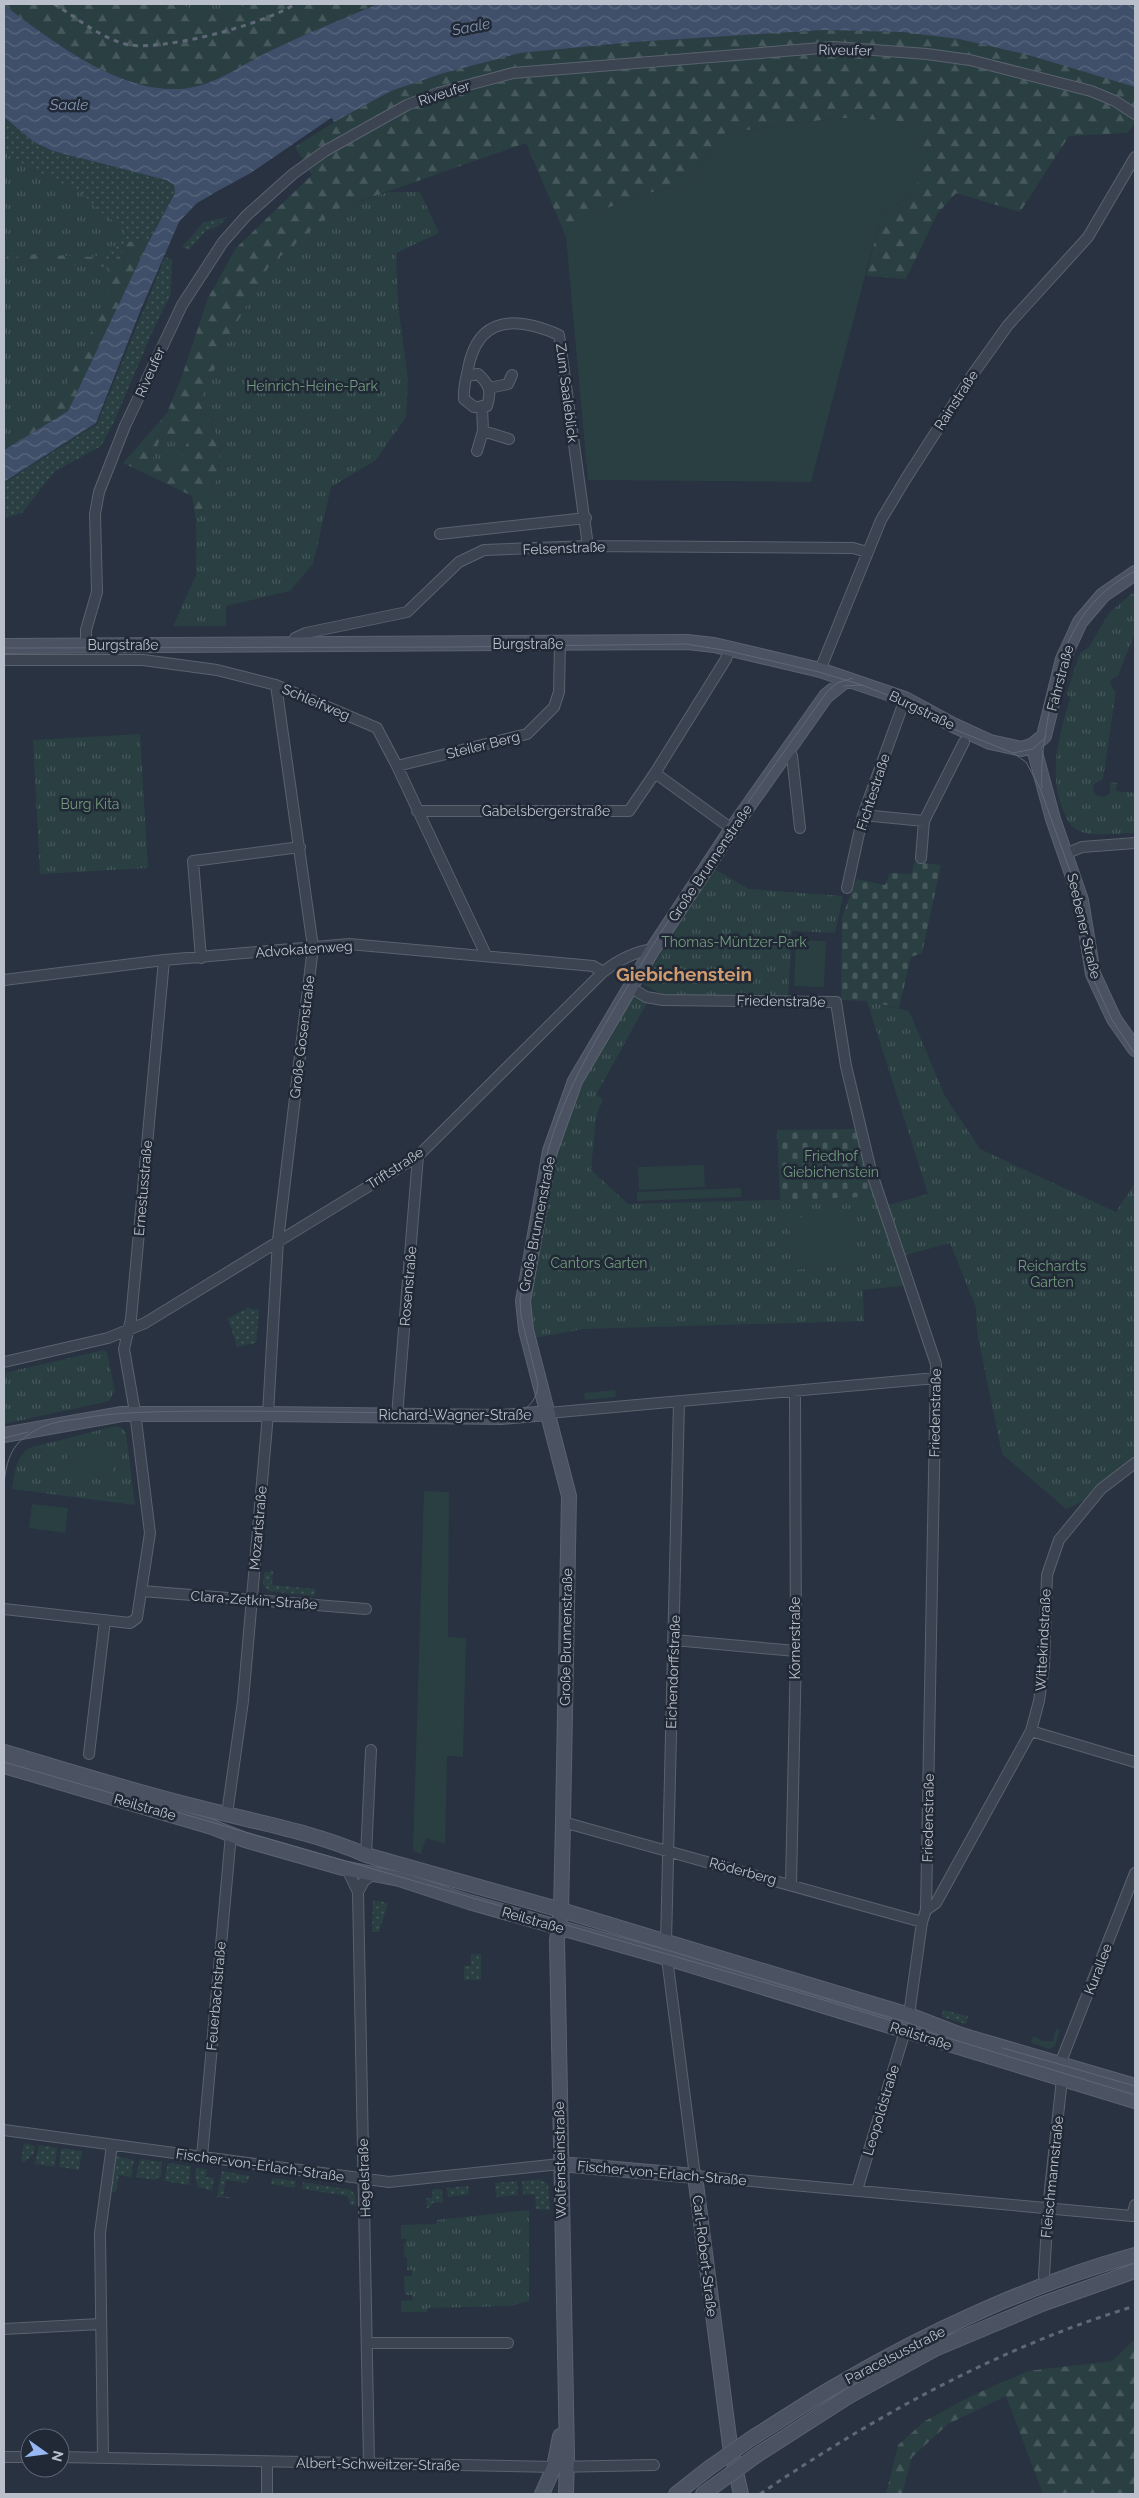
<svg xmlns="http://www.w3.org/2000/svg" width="1139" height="2498" font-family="Raleway,sans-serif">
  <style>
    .grass { fill: url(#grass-dots) }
    .forest { fill: url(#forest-firs) }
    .cemetery { fill: url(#cemetery-stones) }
    .park { fill: url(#park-tufts) }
    .garden { fill: #2a3f42 }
    .water { fill: url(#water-waves) }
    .pier { fill: #283241 }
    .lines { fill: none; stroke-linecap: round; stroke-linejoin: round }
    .street-casing { stroke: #5a626e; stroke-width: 12 }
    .secondary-casing { stroke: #5a626e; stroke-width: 16 }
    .street { stroke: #3c4451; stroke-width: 10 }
    .secondary { stroke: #4b5363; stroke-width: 14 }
    .tram { stroke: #5f6877; stroke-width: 1 }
    .rail { stroke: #5f6877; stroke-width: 3; stroke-dasharray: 5 5; stroke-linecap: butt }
    .secondary-bridge-casing { stroke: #5a626e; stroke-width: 16; stroke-linecap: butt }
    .secondary-bridge { stroke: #4b5363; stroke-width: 14 }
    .labels { text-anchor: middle; stroke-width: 5; stroke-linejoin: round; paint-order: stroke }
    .street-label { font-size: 14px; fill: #b9c0cb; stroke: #212936 }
    .park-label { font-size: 14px; fill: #729a7c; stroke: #212936 }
    .water-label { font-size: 15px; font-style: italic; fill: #8395b0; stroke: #212936 }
    .district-label { font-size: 19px; font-weight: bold; fill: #d09b6f; stroke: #212936 }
  </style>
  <defs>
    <pattern id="grass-dots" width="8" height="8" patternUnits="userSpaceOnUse" patternTransform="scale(1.25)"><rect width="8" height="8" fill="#2a3f42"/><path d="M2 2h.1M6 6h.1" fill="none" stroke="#47595c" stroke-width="1.8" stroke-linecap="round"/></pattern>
    <pattern id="forest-firs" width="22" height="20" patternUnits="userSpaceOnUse" patternTransform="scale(1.25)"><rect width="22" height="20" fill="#2a3f42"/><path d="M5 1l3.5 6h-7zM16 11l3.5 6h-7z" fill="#47595c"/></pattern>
    <pattern id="cemetery-stones" width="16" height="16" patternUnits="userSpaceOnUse" patternTransform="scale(1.25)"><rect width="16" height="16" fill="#2a3f42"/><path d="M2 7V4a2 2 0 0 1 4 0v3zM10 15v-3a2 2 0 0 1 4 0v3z" fill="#47595c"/></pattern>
    <pattern id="park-tufts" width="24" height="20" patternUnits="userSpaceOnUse" patternTransform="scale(1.25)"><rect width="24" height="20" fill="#2a3f42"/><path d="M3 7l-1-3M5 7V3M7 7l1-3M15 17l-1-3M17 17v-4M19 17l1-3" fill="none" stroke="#47595c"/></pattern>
    <pattern id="water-waves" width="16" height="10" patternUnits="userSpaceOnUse" patternTransform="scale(1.25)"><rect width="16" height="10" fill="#3f4f69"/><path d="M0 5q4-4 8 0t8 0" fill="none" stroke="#59677d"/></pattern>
  </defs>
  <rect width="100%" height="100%" fill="#283241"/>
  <path class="grass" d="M4 117 34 142 53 151 166 180 174 185 175 193 148 242 128 286 4 450Z
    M227 217 219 226 206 231 189 250 182 247 204 222Z
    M165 257 172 259 171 294 154 328 114 422 101 446 54 472 22 513 4 518V483L97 424Z
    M248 1308 259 1310 256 1343 237 1347 228 1318Z
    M270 1570 273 1571 272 1585 316 1589 315 1596 268 1591 263 1584 264 1572H270Z
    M373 1900 388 1903 379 1932H372Z
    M471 1954H481V1980H464V1966H471Z
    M943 2010 968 2016 966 2024 942 2017Z
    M24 2143 35 2146 34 2153 25 2162 21 2161Z
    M39 2145 57 2148 55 2167 35 2164Z
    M61 2148 82 2151 79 2170 59 2167Z
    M115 2156 134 2160 131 2177 119 2175 116 2192 109 2191Z
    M140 2159 162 2162 161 2176 154 2180 136 2177Z
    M168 2163 191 2166 189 2185 164 2181Z
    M196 2168 207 2169 206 2177 214 2178 212 2191 198 2187 195 2177Z
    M222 2171 250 2176 247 2183 226 2180 223 2196 235 2199 217 2197Z
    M272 2178 296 2181 295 2188 271 2184Z
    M539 2179 548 2184 550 2210 536 2209 535 2194 523 2195 522 2181Z
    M517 2181 518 2195 496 2197 495 2183Z
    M303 2182 351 2190 355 2195 356 2205H350L348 2196 302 2189Z
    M468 2186 469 2194 448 2197 447 2188Z
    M433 2189H442L443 2202 432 2203 431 2207 427 2208 426 2198H432Z"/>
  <path class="forest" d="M179 4 185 6 241 8 247 4H378C342 19 305 34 270 51 240 65 214 87 179 89 117 92 51 40 4 5Z
    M824 30C857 31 891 30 924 34 993 42 1058 63 1125 83L1135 87V124L1127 133 1069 136 1020 212 956 193 937 214 906 279 866 276 881 215 917 191 847 118 793 123 724 134 687 183 635 197 598 212 566 237 526 143 335 210 199 402 221 443 217 479 196 521 192 496 123 463 167 413 182 376 208 298 236 248 312 175 295 147 334 122 391 91 444 73 520 53 634 42Z
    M4 221 60 234 115 263 129 242 140 239 148 243 68 411 4 450V271L27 249Z
    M1135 2339V2494H1043L1006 2396 948 2424 912 2457 902 2494H886L898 2445 925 2421 971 2396 1028 2371 1112 2361Z"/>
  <path class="cemetery" d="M914 862 941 865 922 953 911 957 899 1008 867 1001 841 1000 842 917 857 879 885 885 890 873 912 874Z
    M859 1129 877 1197 780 1200 777 1130Z"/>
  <path class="park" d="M179 4H247C226 19 201 13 179 4Z
    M4 152 18 162 82 193 99 211 124 228 125 236 113 250 93 257 4 253Z
    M388 192H420L439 233 396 253 398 304 408 380 406 417 376 460 331 487 313 564 290 591 226 606V626H173L196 575V521L217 479 221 443 199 402 235 326 269 266 335 210Z
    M4 261 108 267 113 274C113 288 63 397 52 409 40 422 21 434 4 439Z
    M162 432 188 440 178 468 153 459Z
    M1135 591V633L1118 676 1112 679 1110 682 1113 689 1116 691 1103 779 1094 784 1093 790 1097 796 1104 797 1110 793V782L1117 783 1116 791 1135 793V833C1120 833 1101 836 1086 833 1073 831 1067 821 1063 810 1048 772 1059 737 1070 698L1067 693 1069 686 1080 653 1089 647 1109 613Z
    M140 734 148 868 40 874 33 740Z
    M711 867 749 889 843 896 835 933 792 931 788 998 666 997 643 984Z
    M637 993 649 999 596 1095 603 1099 596 1117 591 1170 628 1204 878 1197 909 1285 863 1290 864 1321 583 1329 529 1339 527 1300 553 1152 579 1082Z
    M867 1001 909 1011 945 1096 980 1149 1116 1212 1135 1183V1466L1106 1490 1066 1509 1002 1454 977 1332 976 1308 950 1243 902 1256 885 1206 928 1194Z
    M104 1350 107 1353 115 1391 109 1401 4 1424V1373Z
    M115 1426 122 1428 126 1433 135 1505 12 1489C15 1472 15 1459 29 1448Z
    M529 2210V2301L510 2306 428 2308 427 2312H401V2301L413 2300 412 2295H405L404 2276H412V2270H407V2257H404V2245L407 2239H401V2225L436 2224 437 2220Z"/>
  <path class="garden" d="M847 118 918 122 917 191 881 215 811 482 588 480 566 237 597 212 635 197 687 183 724 134 793 123Z
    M796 940 826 941 824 987 794 986Z
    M704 1165 705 1187 639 1190 638 1167Z
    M741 1188V1197L637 1201V1192Z
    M853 1215 858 1265 792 1270 789 1218Z
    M615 1390 616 1397 585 1400 584 1393Z
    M107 1443 113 1473 71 1481 66 1451Z
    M424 1491 449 1492 448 1637 466 1638 463 1757 447 1756 445 1844 426 1838 421 1854 413 1851Z
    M32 1504 68 1508 65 1533 29 1528Z
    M1056 2028 1060 2030 1055 2046 1049 2049 1031 2043 1033 2036 1042 2041H1053Z"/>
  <path class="water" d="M378 4H1135V87L1025 54 959 39 902 32 824 30 634 42 520 53 444 73 391 91 334 122 331 118 251 173 197 203 179 222 141 309 96 423 4 482V450L68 411 148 243 175 193 174 185 166 180 53 151 34 142 4 117V5C51 40 117 92 179 89 214 87 240 65 270 51 305 34 342 19 378 4Z"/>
  <path class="pier" d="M332 118 334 122H331L299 142 253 175 215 195 194 209 192 208 214 193 251 173Z"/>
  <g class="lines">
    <g class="street-casing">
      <path id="street" d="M467 376 478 374C489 384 492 391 487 406L474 407 464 399C463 387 466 380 468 369 478 314 518 317 559 335L588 546
        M489 388 508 384 512 375
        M483 431 509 439
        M477 451 483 431 482 406
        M440 534 586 518
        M86 645V630L97 592 95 514 99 492 125 426 182 305 223 242 246 216 293 174 325 151 407 105 438 93 513 73 834 47 927 54 970 60 1091 91 1115 101 1135 114
        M293 646 295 638 306 633 407 612 459 562 484 550 588 546 853 548 867 552
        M729 649 726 659 655 773 732 829
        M4 660H143L217 670 276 685 377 728 397 766 486 955
        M820 670 881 520 905 480 973 374 1008 325 1088 237 1135 157
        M788 751 792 756 800 828
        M397 766 527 734 554 707 559 692 560 644
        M417 811H629L655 773
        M863 815 924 821 964 742
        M1065 854 1082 847 1135 843
        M921 858 924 821
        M847 888 863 815 905 699
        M201 958 193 861 300 847
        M4 980 164 960 349 944 593 966 603 972
        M630 987 646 997 663 1000 836 1002 846 1066 871 1171 936 1364 926 1910 922 1922 909 2015
        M4 1362 108 1338 145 1323 418 1156 603 972C618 960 633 952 653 949
        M548 1413 936 1378
        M397 1416 418 1156
        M142 1591 366 1609
        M4 1609 130 1623 137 1618 150 1533 135 1412 124 1349 131 1319 164 960
        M674 1640 796 1651
        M1031 1731 1135 1762
        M89 1754 105 1620
        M227 1814 243 1701 268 1414 278 1240 313 947 276 685
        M563 1822 922 1922
        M366 1855 371 1750
        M347 1869 358 1892 369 2464
        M791 1885 796 1651 795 1392
        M358 1892 364 1881 372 1875
        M926 1910 936 1903 1031 1731 1039 1701 1044 1666 1047 1575 1059 1540 1101 1489 1135 1463
        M666 1942 679 1402
        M667 1958 695 2176 1132 2216 1135 2205
        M1060 2064 1135 1873
        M4 2130 389 2182 560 2164
        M202 2157 231 1834
        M857 2190 905 2031
        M1044 2276 1048 2208 1062 2079
        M4 2329 100 2324
        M369 2343H508
        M4 2457H30
        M60 2457 554 2467 654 2465
        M103 2457 100 2233 112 2145
        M267 2462V2494"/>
    </g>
    <g class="secondary-casing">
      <path id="secondary" d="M4 646 687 642 714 645 820 670 905 699 953 725 990 742 1022 749 1033 745 1044 736 1063 659 1080 622 1103 595 1135 573
        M1033 745 1053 819 1081 900 1093 974 1114 1019 1135 1049
        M4 1435 122 1414H268L501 1417 548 1413
        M4 1752C69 1771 135 1792 201 1808 256 1822 314 1832 366 1855L561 1910 909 2015 961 2035 1135 2086
        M4 1766 212 1827 245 1840 343 1868 399 1879 469 1902 667 1958 1135 2101
        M560 2164 695 2176 730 2445 741 2494
        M752 2438C781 2420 809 2401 839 2384 929 2331 1034 2283 1135 2255
        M757 2455 849 2396 935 2349 1042 2304 1135 2271
        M542 2494 554 2467 560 2436
        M566 2494 567 2455 557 1940 561 1910 563 1822 569 1496 526 1330 523 1301 550 1151 575 1081 653 949 732 829 826 696 846 680
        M676 2494 709 2468
        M703 2494 714 2486"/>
    </g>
    <use href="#street" class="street"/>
    <use href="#secondary" class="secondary"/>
    <path class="tram" d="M4 648 457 647 686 644 729 651 819 672 862 685 911 704 951 728 1013 753 1026 762 1040 788 1074 882 1079 901 1085 952 1091 974 1112 1020 1135 1054
      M844 686 862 685
      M1013 753 1033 749 1046 737
      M1042 788C1040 762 1045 737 1049 711 1061 650 1076 602 1135 571
      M4 1438 28 1432
      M4 1484C7 1453 15 1439 44 1426 55 1422 67 1420 78 1419 119 1411 160 1412 202 1411 302 1411 402 1413 501 1415 522 1413 536 1407 538 1384L521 1316 520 1299 548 1151C565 1089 597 1038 629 984 690 883 758 787 827 692L837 683 853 678
      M4 1762 794 1991 1135 2095
      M1003 2048 1135 2086"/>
    <path class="rail" d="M54 4C76 17 99 37 125 44 159 53 265 24 295 4
      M760 2494C877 2415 1000 2347 1135 2306"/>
    <g class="secondary-bridge-casing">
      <path id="secondary-bridge" d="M709 2468 752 2438
        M714 2486 757 2455"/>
    </g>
    <use href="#secondary-bridge" class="secondary-bridge"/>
  </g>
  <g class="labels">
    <g class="street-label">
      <text transform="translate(845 50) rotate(1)" y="5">Riveufer</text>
      <text transform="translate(444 93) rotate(-18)" y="5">Riveufer</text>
      <text transform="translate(150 372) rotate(-66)" y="5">Riveufer</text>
      <text transform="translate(567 393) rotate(83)" y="5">Zum Saaleblick</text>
      <text transform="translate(956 400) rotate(-57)" y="5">Rainstraße</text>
      <text transform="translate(564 548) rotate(-2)" y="5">Felsenstraße</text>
      <text x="528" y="649">Burgstraße</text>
      <text x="123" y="650">Burgstraße</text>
      <text transform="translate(1060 678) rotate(-75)" y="5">Fährstraße</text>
      <text transform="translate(316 702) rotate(23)" y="5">Schleifweg</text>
      <text transform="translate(922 710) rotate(26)" y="5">Burgstraße</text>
      <text transform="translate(483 745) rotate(-14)" y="5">Steiler Berg</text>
      <text transform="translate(873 792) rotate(-72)" y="5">Fichtestraße</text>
      <text x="546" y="816">Gabelsbergerstraße</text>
      <text transform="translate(710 863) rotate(-56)" y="5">Große Brunnenstraße</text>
      <text transform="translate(1084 926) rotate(77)" y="5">Seebener Straße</text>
      <text transform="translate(304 949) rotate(-4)" y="5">Advokatenweg</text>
      <text transform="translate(781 1001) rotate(1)" y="5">Friedenstraße</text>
      <text transform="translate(302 1037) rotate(-83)" y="5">Große Gosenstraße</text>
      <text transform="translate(395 1168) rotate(-33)" y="5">Triftstraße</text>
      <text transform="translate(143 1188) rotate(-85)" y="5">Ernestusstraße</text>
      <text transform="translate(537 1224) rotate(-79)" y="5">Große Brunnenstraße</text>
      <text transform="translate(408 1286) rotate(-85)" y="5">Rosenstraße</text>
      <text transform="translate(935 1413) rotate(-89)" y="5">Friedenstraße</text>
      <text x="455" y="1420">Richard-Wagner-Straße</text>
      <text transform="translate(258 1528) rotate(-85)" y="5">Mozartstraße</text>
      <text transform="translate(254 1600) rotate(4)" y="5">Clara-Zetkin-Straße</text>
      <text transform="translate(566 1637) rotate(-89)" y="5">Große Brunnenstraße</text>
      <text transform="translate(795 1638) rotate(-90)" y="5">Körnerstraße</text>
      <text transform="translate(1043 1640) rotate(-87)" y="5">Wittekindstraße</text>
      <text transform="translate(673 1672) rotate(-88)" y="5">Eichendorffstraße</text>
      <text transform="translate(145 1807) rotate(16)" y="5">Reilstraße</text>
      <text transform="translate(928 1818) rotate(-89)" y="5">Friedenstraße</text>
      <text transform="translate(743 1871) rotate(15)" y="5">Röderberg</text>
      <text transform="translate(533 1920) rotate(16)" y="5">Reilstraße</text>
      <text transform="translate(1098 1969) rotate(-69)" y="5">Kurallee</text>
      <text transform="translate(216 1996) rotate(-85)" y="5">Feuerbachstraße</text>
      <text transform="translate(921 2036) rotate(18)" y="5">Reilstraße</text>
      <text transform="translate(881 2110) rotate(-73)" y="5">Leopoldstraße</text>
      <text transform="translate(560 2160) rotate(-91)" y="5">Wolfensteinstraße</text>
      <text transform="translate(260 2165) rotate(8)" y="5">Fischer-von-Erlach-Straße</text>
      <text transform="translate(662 2173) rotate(5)" y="5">Fischer-von-Erlach-Straße</text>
      <text transform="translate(1052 2177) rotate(-84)" y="5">Fleischmannstraße</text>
      <text transform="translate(364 2178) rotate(-92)" y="5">Hegelstraße</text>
      <text transform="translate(705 2256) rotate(83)" y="5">Carl-Robert-Straße</text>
      <text transform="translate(895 2355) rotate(-27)" y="5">Paracelsusstraße</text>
      <text transform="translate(378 2464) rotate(1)" y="5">Albert-Schweitzer-Straße</text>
    </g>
    <g class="park-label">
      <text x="312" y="391">Heinrich-Heine-Park</text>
      <text x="90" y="809">Burg Kita</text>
      <text x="734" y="947">Thomas-Müntzer-Park</text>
      <text x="831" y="1161">Friedhof<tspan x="831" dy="16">Giebichenstein</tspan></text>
      <text x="599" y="1268">Cantors Garten</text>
      <text x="1052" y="1271">Reichardts<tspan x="1052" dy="16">Garten</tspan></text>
    </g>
    <g class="water-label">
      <text transform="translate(471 27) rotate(-11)" y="5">Saale</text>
      <text x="69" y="110">Saale</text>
    </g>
    <g class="district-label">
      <text x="684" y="981">Giebichenstein</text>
    </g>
  </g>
  <rect width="1139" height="2498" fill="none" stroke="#b9c0cb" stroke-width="10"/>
  <g transform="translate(45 2453) rotate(104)"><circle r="24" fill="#212936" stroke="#5e6572"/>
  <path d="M0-4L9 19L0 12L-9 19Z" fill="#97b8f2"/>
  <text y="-8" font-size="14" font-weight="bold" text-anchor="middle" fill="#b9c0cb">N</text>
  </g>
</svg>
